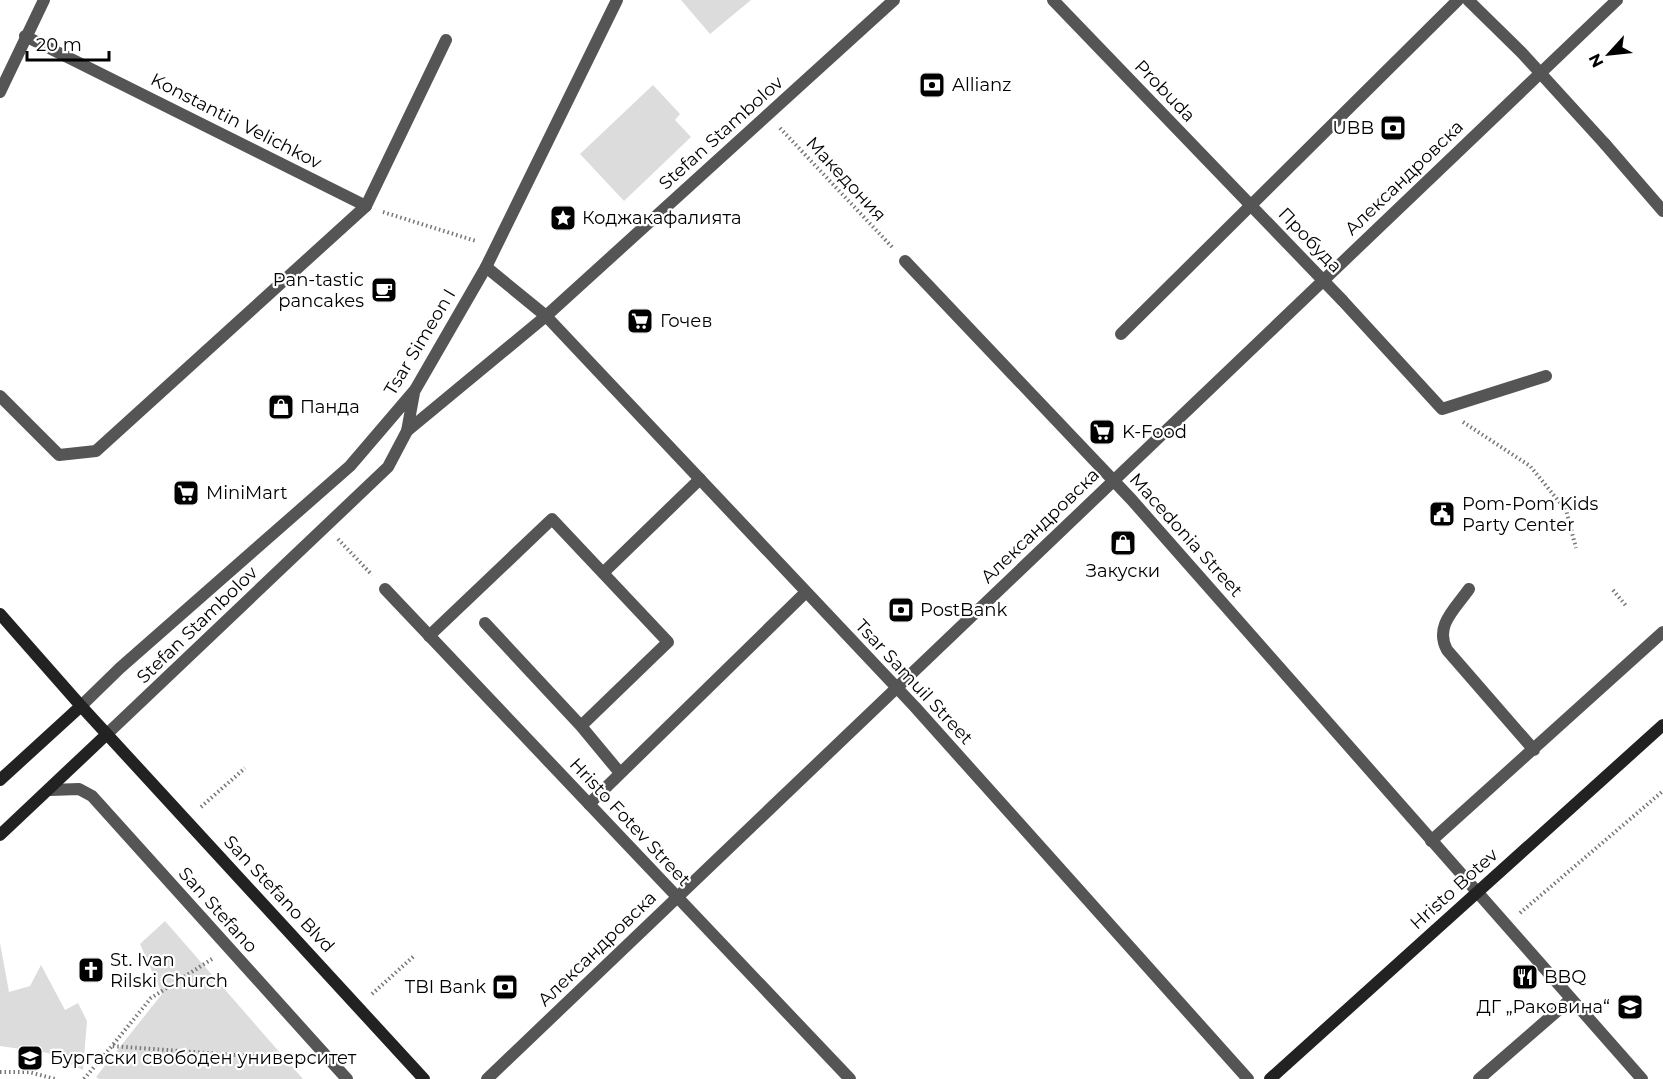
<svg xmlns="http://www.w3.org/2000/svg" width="1663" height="1079" font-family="Montserrat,sans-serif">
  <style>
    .green { fill: #dcdcdc }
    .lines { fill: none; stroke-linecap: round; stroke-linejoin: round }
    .path { stroke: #777; stroke-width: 4; stroke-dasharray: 1.5 3; stroke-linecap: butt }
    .service { stroke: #555; stroke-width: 12 }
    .pedestrian { stroke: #555; stroke-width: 12 }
    .minor { stroke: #555; stroke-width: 12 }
    .tertiary { stroke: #555; stroke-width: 12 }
    .secondary { stroke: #222; stroke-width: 12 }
    .labels { text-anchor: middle; stroke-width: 4.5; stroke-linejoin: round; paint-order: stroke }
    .poi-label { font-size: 18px; fill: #000; stroke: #fff; text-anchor: start }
    .street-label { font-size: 18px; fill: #000; stroke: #fff }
  </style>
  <rect width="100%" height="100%" fill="#fff"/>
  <path class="green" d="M681 0H751L710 34Z
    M653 85 680 114 675 120 691 137 624 201 580 154Z
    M165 921 303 1079H99L96 1077 162 994 140 944Z
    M0 943 9 992 30 986 41 965 65 1010 78 1003 87 1021 83 1070 48 1053 0 1046Z"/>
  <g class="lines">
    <path class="path" d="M780 128 892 247
      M383 212 476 241
      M1463 422 1530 466 1566 510 1576 548
      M338 539 372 575
      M1613 590 1627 607
      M201 807 245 768
      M1520 913 1663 791
      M212 959 151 998 112 1046 303 1060
      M372 994 414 956
      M0 1072H29L55 1079
      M84 1079 112 1046"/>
    <path class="service" d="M1342 300 1442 409 1546 376
      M1121 334 1458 0
      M0 396 59 455 96 451 366 206 446 40
      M603 573 700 479
      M1469 589C1455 609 1434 626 1447 650L1534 750
      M429 636 552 519 668 642 581 726 485 623
      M581 726 620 773
      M50 790 79 789 92 796 347 1079
      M589 804 805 593
      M1431 841 1663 632
      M1479 1079 1571 999"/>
    <path class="pedestrian" d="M1468 0 1522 53 1605 144
      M487 1079 1617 0"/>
    <path class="minor" d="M1053 0 1342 300
      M25 36 366 206
      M0 92 44 0
      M1605 144 1663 211
      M905 261 1131 499 1642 1079
      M486 267 546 316 915 707 1248 1079
      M407 431 546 316 894 0
      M385 589 850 1079"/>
    <path class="tertiary" d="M81 706 120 668 350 466 415 390 486 267 617 0
      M107 734 388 467 407 431 414 393"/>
    <path class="secondary" d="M0 614 81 706 424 1079
      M0 780 81 706
      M0 835 107 734
      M1270 1079 1663 725"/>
  </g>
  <defs>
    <g id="bank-square" transform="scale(1.35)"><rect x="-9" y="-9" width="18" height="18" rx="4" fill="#000" stroke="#fff"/><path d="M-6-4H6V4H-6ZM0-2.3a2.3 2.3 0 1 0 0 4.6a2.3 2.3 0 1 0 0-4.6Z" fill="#fff"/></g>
    <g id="sight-square" transform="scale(1.35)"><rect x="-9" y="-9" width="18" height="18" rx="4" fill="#000" stroke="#fff"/><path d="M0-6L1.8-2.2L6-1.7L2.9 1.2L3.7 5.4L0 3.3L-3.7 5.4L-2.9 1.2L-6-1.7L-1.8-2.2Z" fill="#fff"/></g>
    <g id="cafe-square" transform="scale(1.35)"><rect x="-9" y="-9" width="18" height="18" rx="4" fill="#000" stroke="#fff"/><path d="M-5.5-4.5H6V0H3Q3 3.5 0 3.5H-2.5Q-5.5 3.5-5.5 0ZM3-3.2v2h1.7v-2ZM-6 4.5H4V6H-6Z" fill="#fff"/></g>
    <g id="supermarket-square" transform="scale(1.35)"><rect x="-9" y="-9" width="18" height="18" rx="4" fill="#000" stroke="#fff"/><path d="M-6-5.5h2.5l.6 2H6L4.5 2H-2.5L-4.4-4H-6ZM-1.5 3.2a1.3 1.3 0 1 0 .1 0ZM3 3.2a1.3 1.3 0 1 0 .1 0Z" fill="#fff"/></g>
    <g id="shop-square" transform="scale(1.35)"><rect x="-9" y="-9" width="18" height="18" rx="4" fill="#000" stroke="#fff"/><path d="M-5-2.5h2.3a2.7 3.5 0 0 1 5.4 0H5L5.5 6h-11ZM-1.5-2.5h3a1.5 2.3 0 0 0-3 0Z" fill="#fff"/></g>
    <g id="civic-square" transform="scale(1.35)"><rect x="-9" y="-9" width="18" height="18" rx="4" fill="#000" stroke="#fff"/><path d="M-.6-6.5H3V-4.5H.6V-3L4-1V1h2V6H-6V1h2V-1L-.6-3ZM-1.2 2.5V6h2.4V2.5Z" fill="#fff"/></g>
    <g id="church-square" transform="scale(1.35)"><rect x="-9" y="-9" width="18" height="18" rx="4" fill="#000" stroke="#fff"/><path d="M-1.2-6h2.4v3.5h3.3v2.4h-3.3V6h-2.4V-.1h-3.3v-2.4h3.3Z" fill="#fff"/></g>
    <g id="restaurant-square" transform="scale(1.35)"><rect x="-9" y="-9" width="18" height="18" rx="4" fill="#000" stroke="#fff"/><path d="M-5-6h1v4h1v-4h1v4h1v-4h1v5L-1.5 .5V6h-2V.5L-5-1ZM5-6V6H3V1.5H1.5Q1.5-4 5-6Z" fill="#fff"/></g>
    <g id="school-square" transform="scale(1.35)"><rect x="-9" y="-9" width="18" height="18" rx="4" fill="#000" stroke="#fff"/><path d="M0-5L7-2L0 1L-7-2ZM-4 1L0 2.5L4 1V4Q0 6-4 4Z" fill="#fff"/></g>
    <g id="university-square" transform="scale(1.35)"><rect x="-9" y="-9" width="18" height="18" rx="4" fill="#000" stroke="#fff"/><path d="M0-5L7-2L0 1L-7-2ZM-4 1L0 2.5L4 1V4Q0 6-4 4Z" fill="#fff"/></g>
  </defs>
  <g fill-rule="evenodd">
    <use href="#bank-square" x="932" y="85"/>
    <use href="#bank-square" x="1393" y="128"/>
    <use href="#sight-square" x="563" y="218"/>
    <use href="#cafe-square" x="384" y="290"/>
    <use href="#supermarket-square" x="640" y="321"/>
    <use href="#shop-square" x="281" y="407"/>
    <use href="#supermarket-square" x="1102" y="432"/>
    <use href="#supermarket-square" x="186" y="493"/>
    <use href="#civic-square" x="1442" y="514"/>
    <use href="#shop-square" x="1123" y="543"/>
    <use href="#bank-square" x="901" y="610"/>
    <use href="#church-square" x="91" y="970"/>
    <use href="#restaurant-square" x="1525" y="977"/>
    <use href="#bank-square" x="505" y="987"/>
    <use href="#school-square" x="1630" y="1007"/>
    <use href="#university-square" x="30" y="1058"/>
  </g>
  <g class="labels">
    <g class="poi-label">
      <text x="952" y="91">Allianz</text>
      <text x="1374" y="134" text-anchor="end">UBB</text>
      <text x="582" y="224">Коджакафалията</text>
      <text x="364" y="286" text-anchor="end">Pan-tastic<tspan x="364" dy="21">pancakes</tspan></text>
      <text x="660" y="327">Гочев</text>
      <text x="300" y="413">Панда</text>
      <text x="1122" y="438">K-Food</text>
      <text x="206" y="499">MiniMart</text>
      <text x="1462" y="510">Pom-Pom Kids<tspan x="1462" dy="21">Party Center</tspan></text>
      <text x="1123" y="577" text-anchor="middle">Закуски</text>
      <text x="920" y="616">PostBank</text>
      <text x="110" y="966">St. Ivan<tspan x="110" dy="21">Rilski Church</tspan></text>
      <text x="1544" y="983">BBQ</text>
      <text x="486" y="993" text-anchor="end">TBI Bank</text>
      <text x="1610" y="1013" text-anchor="end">ДГ „Раковина“</text>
      <text x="50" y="1064">Бургаски свободен университет</text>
    </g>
    <g class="street-label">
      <text transform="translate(1165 91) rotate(46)" y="6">Probuda</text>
      <text transform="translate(236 121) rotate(27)" y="6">Konstantin Velichkov</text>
      <text transform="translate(721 133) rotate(-42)" y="6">Stefan Stambolov</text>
      <text transform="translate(1404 178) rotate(-44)" y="6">Александровска</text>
      <text transform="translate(846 179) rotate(47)" y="6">Македония</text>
      <text transform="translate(1310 240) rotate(46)" y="6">Пробуда</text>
      <text transform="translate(420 342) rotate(-59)" y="6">Tsar Simeon I</text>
      <text transform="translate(1040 526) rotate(-44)" y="6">Александровска</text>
      <text transform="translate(1186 535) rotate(48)" y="6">Macedonia Street</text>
      <text transform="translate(197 625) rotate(-44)" y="6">Stefan Stambolov</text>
      <text transform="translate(914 682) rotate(47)" y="6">Tsar Samuil Street</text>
      <text transform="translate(630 822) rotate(47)" y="6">Hristo Fotev Street</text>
      <text transform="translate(1454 889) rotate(-42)" y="6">Hristo Botev</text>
      <text transform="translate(279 894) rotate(47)" y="6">San Stefano Blvd</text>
      <text transform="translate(218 910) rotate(48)" y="6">San Stefano</text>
      <text transform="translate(597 949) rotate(-44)" y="6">Александровска</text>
    </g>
  </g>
  <g transform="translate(1609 54) rotate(243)" stroke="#ffffff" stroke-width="4.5" paint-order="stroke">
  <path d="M0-4.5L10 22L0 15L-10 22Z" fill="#000000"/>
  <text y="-9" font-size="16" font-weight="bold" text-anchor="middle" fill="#000000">N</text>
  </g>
  <path d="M27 51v9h82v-9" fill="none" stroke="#000000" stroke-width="3"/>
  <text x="36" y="51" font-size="18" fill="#000000" stroke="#ffffff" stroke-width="4.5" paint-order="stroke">20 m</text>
</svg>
